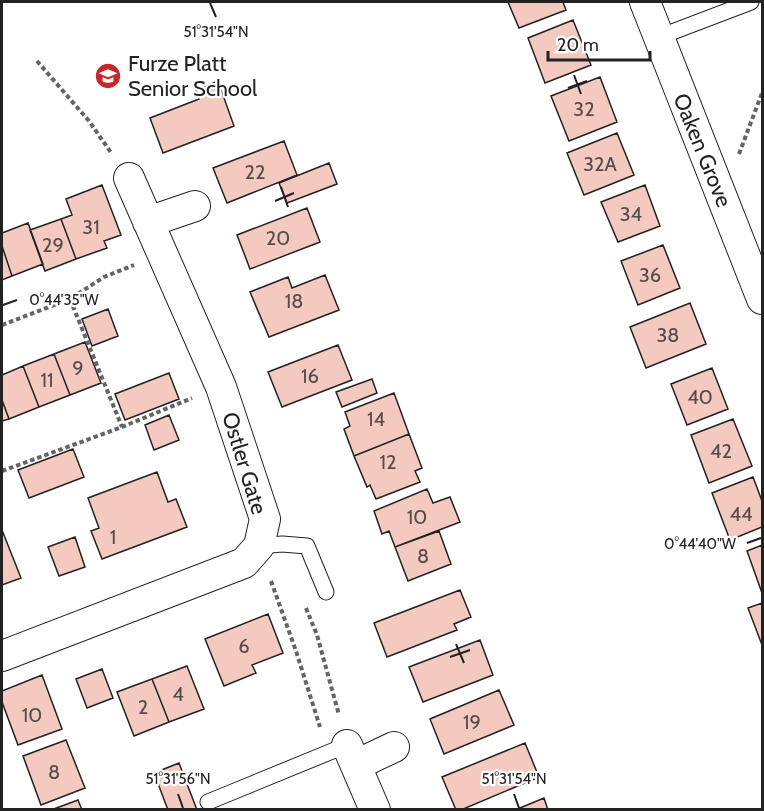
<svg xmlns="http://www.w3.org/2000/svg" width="764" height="811" font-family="Cabin,sans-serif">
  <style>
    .building { fill: #f3c9c0; stroke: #222; stroke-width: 1.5 }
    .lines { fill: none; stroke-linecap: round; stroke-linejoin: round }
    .service-casing { stroke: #222; stroke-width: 17 }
    .minor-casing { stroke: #222; stroke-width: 32 }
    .path { stroke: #646464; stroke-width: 4; stroke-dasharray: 4.5 3; stroke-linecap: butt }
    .service { stroke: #fff; stroke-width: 15 }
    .minor { stroke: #fff; stroke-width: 30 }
    .ticks { fill: none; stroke: #222; stroke-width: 2 }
    .labels { text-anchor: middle; stroke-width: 4.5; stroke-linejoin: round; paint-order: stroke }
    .number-label { font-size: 20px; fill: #564c4a }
    .poi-label { font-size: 22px; fill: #222; stroke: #fff; text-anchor: start }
    .street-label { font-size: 22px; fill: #222; stroke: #fff }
    .ticks-label { font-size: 15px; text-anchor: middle; fill: #222; stroke: #fff; stroke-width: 4.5; stroke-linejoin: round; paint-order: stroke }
  </style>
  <rect width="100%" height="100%" fill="#fff"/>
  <path class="building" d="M508 2H563L566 10 519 28Z
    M573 20 591 65 545 83 528 38Z
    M600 77 617 122 569 141 551 96Z
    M218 81 234 126 163 153 150 118 199 99 196 90Z
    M617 133 634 175 584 195 567 153Z
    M284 141 297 175 227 203 213 168Z
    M329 163 337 184 287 203 279 183Z
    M102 185 121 235 104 241 107 248 76 259 61 219 72 215 66 199Z
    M645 185 660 226 618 242 601 202Z
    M307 208 320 242 250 269 237 235Z
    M61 219 76 259 45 271 30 230Z
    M28 223 43 264 12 276 2 246V233Z
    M663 245 680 288 638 305 621 261Z
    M2 246 12 276 2 280Z
    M325 275 339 310 269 337 250 292 288 277 292 288Z
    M690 303 706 344 646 368 630 327Z
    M108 309 118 336 92 346 82 319Z
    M85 342 101 383 70 395 54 354Z
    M338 345 352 380 282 407 268 372Z
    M54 354 70 395 39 407 23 366Z
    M23 366 39 407 9 419 2 400V375Z
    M712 368 728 409 687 425 671 384Z
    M169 373 179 399 125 420 115 394Z
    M372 379 377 393 342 407 336 392Z
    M394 393 409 434 354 456 344 429 350 426 345 412Z
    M2 400 9 419 2 421Z
    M169 415 179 440 154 450 145 425Z
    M733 419 752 466 709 483 691 435Z
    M409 434 422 468 415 471 420 482 376 499 370 485 367 487 354 456Z
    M73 449 84 477 29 498 18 470Z
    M157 472 168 502 176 499 187 527 102 559 91 531 99 528 88 498Z
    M753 477 762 501V527L730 540 712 493Z
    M427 489 433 503 450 497 460 522 395 547 389 531 382 534 374 511Z
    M2 530 21 578 2 585Z
    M439 531 451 564 408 581 395 547Z
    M75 537 85 567 59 576 48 547Z
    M762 545V593L747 551Z
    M460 590 471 617 454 624 457 630 387 657 374 623Z
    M762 603V645L748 608Z
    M268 614 283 653 252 665 256 673 224 686 205 639Z
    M480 640 493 675 423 702 409 667Z
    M187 666 204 709 169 722 152 679Z
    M102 669 113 698 87 708 76 679Z
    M42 675 62 729 18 745 2 702V691Z
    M152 679 169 722 134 736 117 692Z
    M499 690 514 725 444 754 430 719Z
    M66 740 85 788 41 805 23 756Z
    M525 743 539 777 461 810H456L442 777Z
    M179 763 197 810H168L154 773Z
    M544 798 548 810H515Z
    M78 800 82 810H51Z"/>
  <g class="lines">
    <g class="service-casing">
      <path id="service" d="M659 37 751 2
        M259 546 282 544 307 546 326 592
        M208 802 347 745"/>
    </g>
    <g class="minor-casing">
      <path id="minor" d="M645 2 762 299
        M148 222 195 206
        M2 656 244 563 259 546 265 519 221 387 129 178
        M347 745 375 810
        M356 765 394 747"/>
    </g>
    <path class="path" d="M37 61 89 121 112 154
      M739 154 762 93
      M70 299 122 427
      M2 325 70 299 104 277 134 265
      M2 471 122 427 192 398
      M271 581 296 651 320 727
      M306 608 317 635 339 715"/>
    <use href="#service" class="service"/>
    <use href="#minor" class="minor"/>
  </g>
  <path class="ticks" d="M210 3 216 17M574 75 581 94M568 88 587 81M281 187 288 207M275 201 294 193M3 305 17 300M747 543 761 538M456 644 464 663M450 657 470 650M178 794 183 808M514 794 519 808"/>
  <defs>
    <g id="school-disc" transform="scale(1.35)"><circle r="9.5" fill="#c62828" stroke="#fff"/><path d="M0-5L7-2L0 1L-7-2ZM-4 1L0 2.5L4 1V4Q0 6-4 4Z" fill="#fff"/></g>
  </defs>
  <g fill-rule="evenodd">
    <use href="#school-disc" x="108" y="76"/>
  </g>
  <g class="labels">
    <g class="number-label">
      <text x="584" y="116">32</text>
      <text x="600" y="171">32A</text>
      <text x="255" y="179">22</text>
      <text x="631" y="221">34</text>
      <text x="91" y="234">31</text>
      <text x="278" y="245">20</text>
      <text x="53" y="252">29</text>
      <text x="650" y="282">36</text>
      <text x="294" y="308">18</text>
      <text x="668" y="342">38</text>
      <text x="78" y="375">9</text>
      <text x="310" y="383">16</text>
      <text x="47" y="387">11</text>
      <text x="700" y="404">40</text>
      <text x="376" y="426">14</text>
      <text x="721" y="458">42</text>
      <text x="388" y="469">12</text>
      <text x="741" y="521">44</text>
      <text x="417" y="524">10</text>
      <text x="113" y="544">1</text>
      <text x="423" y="563">8</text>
      <text x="244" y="653">6</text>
      <text x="178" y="701">4</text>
      <text x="143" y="714">2</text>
      <text x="32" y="722">10</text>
      <text x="472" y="729">19</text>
      <text x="54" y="779">8</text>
    </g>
    <g class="poi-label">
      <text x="128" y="71">Furze Platt<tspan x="128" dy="25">Senior School</tspan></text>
    </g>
    <g class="street-label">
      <text transform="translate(703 150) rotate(68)" y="8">Oaken Grove</text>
      <text transform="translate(245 463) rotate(73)" y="8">Ostler Gate</text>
    </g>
  </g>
  <g class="ticks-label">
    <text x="216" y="37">51°31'54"N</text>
    <text x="64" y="305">0°44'35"W</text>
    <text x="700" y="549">0°44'40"W</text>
    <text x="178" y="784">51°31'56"N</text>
    <text x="514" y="784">51°31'54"N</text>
  </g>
  <rect width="764" height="811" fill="none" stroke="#222222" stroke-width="6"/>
  <path d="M548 51v9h102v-9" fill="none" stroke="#222222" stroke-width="3"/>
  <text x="557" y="51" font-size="18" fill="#222222" stroke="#ffffff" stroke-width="4.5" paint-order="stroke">20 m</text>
</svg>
